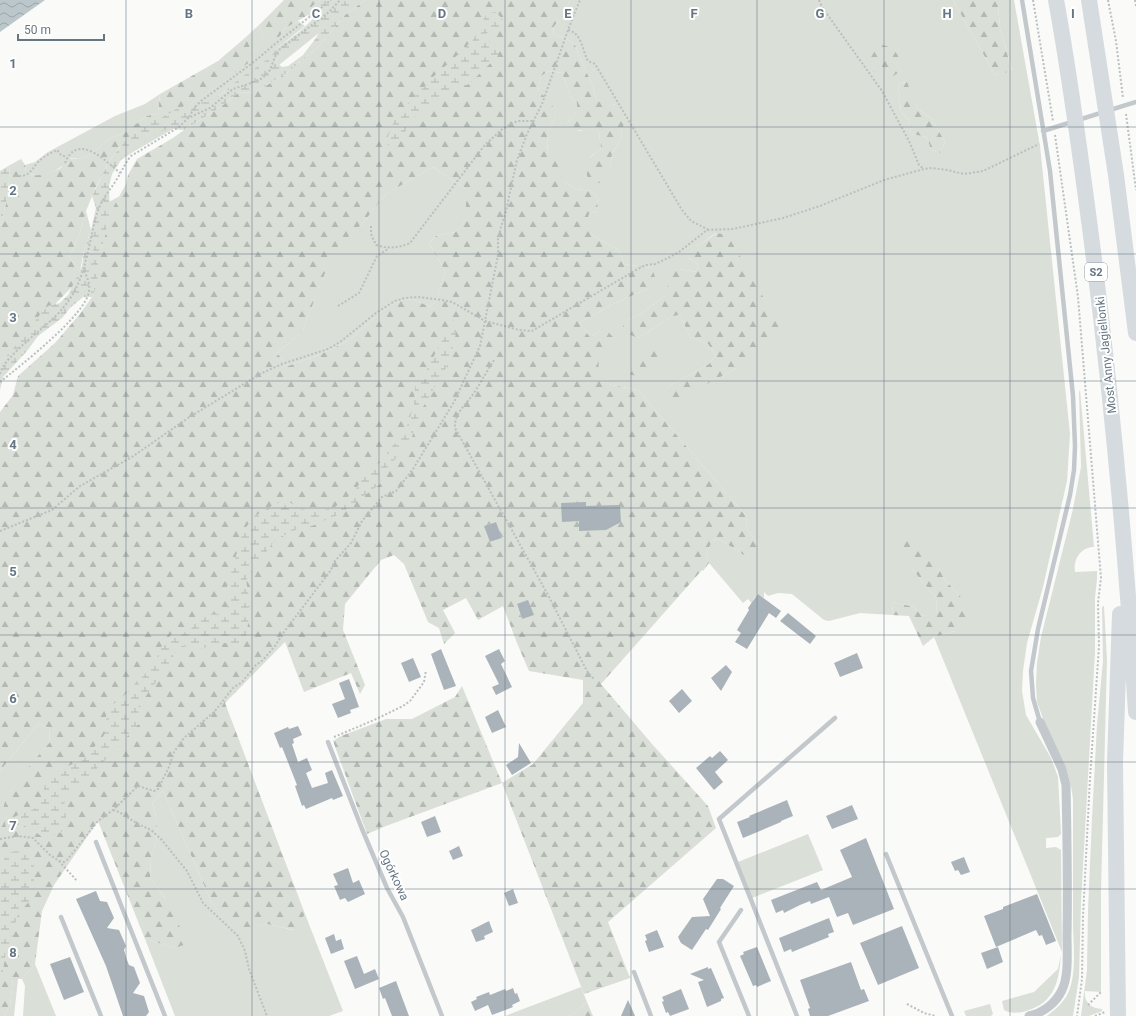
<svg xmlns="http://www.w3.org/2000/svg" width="1136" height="1016" font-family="Roboto,sans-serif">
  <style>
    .green { fill: #dadfd7; fill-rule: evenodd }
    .forest { fill: url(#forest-firs); fill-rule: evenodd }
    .wetland { fill: url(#wetland-marsh); fill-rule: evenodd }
    .water { fill: url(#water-waves) }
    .building { fill: #aab3b9 }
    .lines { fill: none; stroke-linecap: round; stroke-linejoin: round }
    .path { stroke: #bbbfc2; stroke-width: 2; stroke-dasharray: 2 2; stroke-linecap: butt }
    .lane { stroke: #c3c8cc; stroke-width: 4.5 }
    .street { stroke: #c3c8cc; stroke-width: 9 }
    .highway { stroke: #d6dbdf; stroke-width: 16 }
    .grid { fill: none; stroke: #657683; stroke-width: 1; stroke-opacity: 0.55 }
    .labels { text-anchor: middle; stroke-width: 4; stroke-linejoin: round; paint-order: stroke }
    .shield { fill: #fff; stroke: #939fa8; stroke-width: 1 }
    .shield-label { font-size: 11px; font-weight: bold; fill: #657683 }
    .street-label { font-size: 12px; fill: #657683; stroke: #fff }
    .grid-label { font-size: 13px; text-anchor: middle; font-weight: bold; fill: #657683; stroke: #fff; stroke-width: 4; stroke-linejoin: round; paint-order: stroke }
  </style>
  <defs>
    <pattern id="forest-firs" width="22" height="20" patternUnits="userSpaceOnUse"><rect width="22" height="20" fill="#dadfd7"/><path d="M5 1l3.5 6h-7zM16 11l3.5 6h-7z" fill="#b4b9b4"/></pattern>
    <pattern id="wetland-marsh" width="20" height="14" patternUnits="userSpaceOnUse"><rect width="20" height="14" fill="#dadfd7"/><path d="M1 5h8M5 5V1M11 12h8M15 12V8" fill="none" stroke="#b4b9b4"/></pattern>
    <pattern id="water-waves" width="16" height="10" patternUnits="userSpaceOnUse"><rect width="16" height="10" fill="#bbc7cb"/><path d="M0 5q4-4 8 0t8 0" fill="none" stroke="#9ca6aa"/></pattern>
  </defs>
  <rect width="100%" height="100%" fill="#fafaf8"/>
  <path class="green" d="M570 0H953L995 75 1012 70 1000 28 998 5 995 0H1014L1040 146 1070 434 1067 481 1043 587 1027 643 1023 671 1022 691 1026 715 1051 758 1058 777 1061 834 1058 837 1046 838V848L1056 847 1061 850 1062 952 934 637 955 631 961 597 944 579 939 568 912 569 936 598 937 614 922 616 914 607 893 602 892 615 860 613 829 621 824 620 792 594 778 593 768 596 764 592V598L758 594 753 600 757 603 754 606 748 599 743 603 709 563 706 555 712 541 719 539 741 553 759 545 746 528 747 517 638 390 612 385 597 379 599 332 590 337 579 323 613 304 647 289 652 268 624 264 619 250 590 234 585 225 589 214 598 211 597 197 590 191 577 189 562 181 547 158 548 132 555 117 538 90 541 76 549 71 562 73 571 98 577 103V112L567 123 579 131 595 127 599 132 601 149 590 157 610 166 612 154 621 139 622 128 617 105 599 103 595 96 593 87 575 45 568 40 553 34 554 26 564 16ZM906 82 917 108 932 119 945 142 940 153 931 150 927 137 911 134 909 120 901 112 898 84ZM716 233 737 368 718 378 666 388 709 364 716 355 708 344 690 337 680 315 673 316 638 338 628 320 642 313 666 295 679 269 697 272 698 264 688 258V253Z
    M336 11 319 33 279 65 276 62 278 58 317 24Z
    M298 21 305 26 276 49 265 71 227 89 219 96 173 129 133 152 121 160 120 147 176 115 250 61 251 51 246 37 259 25 263 37 280 36 284 29Z
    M160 94 158 113 147 116 122 134 109 139 91 154 83 158H71C59 170 42 181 26 172L25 165 35 162 48 152 115 116 145 104Z
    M433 167 466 189V220L455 232 436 236 429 243 445 271 438 297 431 307C425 305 419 301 414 300 390 295 367 328 350 339 331 351 309 359 288 366L277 353 302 332 334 249 362 224 386 194Z
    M120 196 110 213 103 245 98 263V276L87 264 90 248 107 203Z
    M86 211 91 230 84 250 80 271 69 257 79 236Z
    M1080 390 1094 547C1081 547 1073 559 1075 572L1097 571V579L1095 598V652L1081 902 1079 977 1073 1016H1047C1056 1009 1065 1001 1069 991 1077 970 1073 943 1073 921 1073 880 1073 840 1073 799L1071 786 1066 767 1045 724 1037 702 1036 684 1037 663 1041 637 1073 509 1081 467 1079 392Z
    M1104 606 1107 660 1101 891V992L1085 991C1084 1003 1091 1008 1102 1009V1011L1089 1016H1081L1087 970 1088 910 1092 819 1097 725 1103 661 1102 607Z
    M38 724 49 728 50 742 9 791 0 823V771Z
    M163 791 211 901 225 920 238 931 267 924 293 930 305 914 343 1011 329 1016H175L145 939 175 948 165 898 150 878 151 857 156 843 157 820 152 803Z
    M808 834 823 870 752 898 738 862Z
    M1061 955C1059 981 1055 1003 1026 1011 1019 1013 1011 1014 1004 1010L1002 1001 1034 992 1058 969Z
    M35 964 56 1016H23L25 986 22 979Z
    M13 979H18L14 1016H4L10 1005Z
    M581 987 587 1002 573 1014 568 1016H505Z
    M990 1004 993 1014 991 1016H966L964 1011Z"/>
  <path class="forest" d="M284 0H320L308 10V15L284 29 280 36 272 41 263 37 259 25Z
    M365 0H570L564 16 554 26 553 34 568 40 575 45 593 87 595 96 599 102 617 105 627 120 622 128 621 139 612 154 610 166 600 183 588 181C585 163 585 160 601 149L599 132 595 127C583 130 576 134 567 123L577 112V103L571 98 562 73 549 71 541 76 538 90 552 104 555 117 548 132 547 158 558 159 565 168 562 181 577 189 590 191 597 197 598 211 589 214 586 225 590 234 619 250 624 264 652 268 656 280 647 289 613 304 579 323 590 337 599 332 607 331 615 339 611 351 599 355 598 379 612 385 638 390 747 517 746 528 759 545 761 556 755 562 719 539 712 541 706 555 709 563 703 571 702 570 601 684 652 744 708 806 716 828 608 922 630 978 584 994 502 783 386 826 367 834 333 741 341 736 386 719H412L455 697 462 686 502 783 533 764 583 703V680L529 671 517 643 503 606 478 620 466 598 443 610 455 633 444 644 439 628 428 622 404 564 394 555 381 560 345 604 343 630 365 685 360 694 351 673 304 692 285 642 225 703 305 914 294 930 267 924 238 932 225 921 211 901 163 791 152 803 157 820 156 843 151 857 150 878 173 909 186 944 175 948 145 939 98 821 54 885 42 911 35 964 22 979H13L10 1005 4 1016H0V820L8 791 50 742 49 728 38 724 0 771V412L13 395 18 376 55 343 79 315 92 297 98 276V263L103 245 110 213 126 184 128 175 137 159 173 138 184 130 219 108 239 92 254 93 288 72 318 47 346 14ZM433 167 466 189V220L455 232 436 236 429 243 445 271 438 297 431 307C425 305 419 301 414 300 390 295 367 328 350 339 331 351 309 359 288 366L277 353 302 332 334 250 362 224 386 194ZM495 522 502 538 491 542 485 526ZM528 601 533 614 522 619 517 605Z
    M953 0H995L998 5 1000 28 1012 71 995 75Z
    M246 37 251 51V61L176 115 146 128 120 147 109 161 95 189 86 211 79 236 69 257 80 271 73 286 57 302 47 317 0 362V226C7 206 9 186 10 165L21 159 25 165 26 172C38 179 49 173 61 168L65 159 83 158 91 154 109 139 122 134 147 116 158 113 160 94 218 61Z
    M879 44C896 48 900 54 901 71L890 78 872 71 870 59Z
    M907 82 917 108 932 119 945 142 940 153 931 150 927 137 911 134 909 120 901 112 898 84Z
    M717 233 728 235 779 325 775 341 737 368 673 402 665 396 666 388 709 364 716 355 708 344 690 337 680 315 673 316 638 338 626 333 623 326 628 320 642 313 666 295 670 272 679 269 697 272 698 264 688 258 687 253Z
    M660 347 667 357 656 368 641 377 628 374 630 365Z
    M904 539 919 542 939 568 944 579 961 597 967 618 955 631 934 637 923 646 909 616 892 615 893 602 914 607 922 616 937 613 936 598 912 569 900 544Z
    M587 1002 593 1016H568L573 1014Z"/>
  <path class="wetland" d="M320 0H365L346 14 318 47 288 72 254 93 239 92 219 108 184 130 173 129 160 131 136 147 123 157 112 174 109 186 110 213 103 245 98 263V276L96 287 92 297H83L70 308 62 318 38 336 27 351 3 377 0 390V362L13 349 42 312 48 306 60 303 68 295 82 266 84 250 91 230 96 208 92 196 109 161 131 134 147 122 161 118 178 108 194 103 207 102 219 96 239 79 264 62 273 54 276 49 299 32 313 19 308 15V10ZM325 21 316 38 303 55 288 66 282 67 276 62 278 58ZM90 248H93L94 252 90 266 87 264Z
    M496 12 504 21 503 25 485 34 486 40 498 47V56L469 84 442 97 414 117 397 145 389 147 386 141 396 116 433 77 450 62 473 40 487 13Z
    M10 165C9 186 7 206 0 226V171Z
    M453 320 458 324 450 361 423 407 414 428 412 438 408 445 387 468 380 484 340 514 312 526 297 529 275 540 246 580 250 603 247 633 244 645C234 647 233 643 226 643 216 643 207 648 198 649 189 650 188 643 177 648L166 669 150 690 138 708 139 724 90 776 72 789 64 799 66 818 62 832 53 835 41 836 30 828 24 826 13 831 6 828 5 822 16 816 39 807 42 799 46 779 60 769 83 760 102 738 107 730 106 716 108 707 118 701 132 688 154 664 163 643 173 633 190 632C199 611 200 613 222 614L228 608 232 597 227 587 243 531 255 516 278 502H289L302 509 316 512 335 507 354 492 370 467 381 462 392 446 403 437 414 405 415 386 425 373Z
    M23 851 34 858V881L30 900 18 915 13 929 11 940 6 950 3 971 0 984V864L10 852Z"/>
  <path class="water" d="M0 0H45L0 32Z"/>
  <path class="building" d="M586 502V506L620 505 621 522 606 530 579 531V521L562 522 561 503Z
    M496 522 502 538 490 542 484 526Z
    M758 594 781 611 776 618 769 613 747 649 735 642 741 633 737 630 749 610 748 608Z
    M528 600 534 615 522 619 517 604Z
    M788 613 816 636 810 644 780 621Z
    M441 649 456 686 444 690 431 654Z
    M499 649 505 661 501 664 512 687 496 695 492 687 499 684 485 656Z
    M857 653 863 668 840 677 834 663Z
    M413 658 421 677 409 682 401 663Z
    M726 665 732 672 721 691 711 678Z
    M349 679 359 707 350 710 351 713 338 718 332 704 345 699 339 683Z
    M682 689 692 701 679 713 669 701Z
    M498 710 506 727 492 733 485 717Z
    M298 726 302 735 293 739 294 743 292 744 298 762 307 758 312 770 306 773 312 788 328 783 325 773 332 770 343 796 333 800 332 798 306 809 304 805 302 806 295 786 297 785 282 747 280 748 274 733 288 727 289 729Z
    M519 743 531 763 512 775 506 765 518 757Z
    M720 751 728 760 715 772 723 782 714 790 696 768 710 756 712 758Z
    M787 800 793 816 781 821V822L743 838 737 822 750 817 749 816Z
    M852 805 858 819 832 829 826 816Z
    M435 816 441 832 427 837 421 822Z
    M866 838 894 909 853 925 848 913 837 917 829 897 811 904 810 901 800 905 784 913 783 910 776 913 771 900 817 882 821 890 852 877 840 850Z
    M459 846 463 856 453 860 449 851Z
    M964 857 970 872 961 875 958 870 955 871 951 862Z
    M348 868 353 883 359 880 365 894 348 902 345 898 340 900 334 886 338 885 333 874Z
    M717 879H723L734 886 720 908 721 909 708 930 706 929 692 950 681 943 678 937 692 917 710 916 703 899Z
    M513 889 518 903 509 906 504 893Z
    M96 891 100 901 107 902 114 918 107 928 119 930 126 946 124 950 127 960 129 965 134 967 140 983 133 993 144 996 149 1012 146 1016H123L106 966 76 899Z
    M1037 894 1056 941 1046 945 1042 935 1039 936 1036 930 996 947 984 916 1003 909V907Z
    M829 918 834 932 828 934 829 937 792 952 791 949 784 952 779 938Z
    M489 921 493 932 484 936 485 939 476 942 471 930Z
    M902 926 919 968 878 985 860 943Z
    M657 930 664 947 649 952 645 941 647 940 645 935Z
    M334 934 336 941 341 939 344 949 331 954 325 938Z
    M757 947 771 981 757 987 756 985 753 986 740 956 744 954 743 952Z
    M998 947 1003 962 987 969 981 953Z
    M357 956 364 974 375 969 379 979 355 989 344 961Z
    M70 957 84 992 64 1000 50 964Z
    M851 962 861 990 864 989 869 1001 828 1016H810L808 1009 810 1008 800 980Z
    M708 967V969L711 968 724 998 721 999V1001L707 1007 698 982 704 980 690 974Z
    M396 981 403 1000 409 1016H392L385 998 383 999 379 988Z
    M513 988 515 994 517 993 520 1001 512 1005 513 1007 492 1015 488 1005 475 1011 471 1002 477 999 476 997 489 992 490 995 505 989 506 991Z
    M681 989 689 1009 670 1016 668 1012 666 1013 662 1002 664 1001 662 997Z
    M628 1000 635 1016H621Z"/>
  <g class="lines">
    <path class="path" d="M819 0 822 7 882 91 909 141 919 165 924 169
      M1033 0 1053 121
      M1108 0 1116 41 1123 98
      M1135 0 1136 6
      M568 30C582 33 582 50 588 61L595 64 682 210 691 221 709 230
      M1126 114 1136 190
      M189 117 195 107 201 101 255 61 275 44 331 0
      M1055 135 1078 297 1101 578 1098 603 1099 646 1090 778 1083 917 1082 979 1077 1016
      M65 163C77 132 105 160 120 173
      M15 176C29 177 30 172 38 162 43 157 50 153 57 150L61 155 67 157
      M371 226V234L376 245C389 249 398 248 410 243L484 146 501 130 517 121H534
      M338 306 359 293 377 256 388 249
      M494 360C487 371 481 382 474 393 466 405 454 413 455 428L548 595 588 673 594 679
      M0 374C4 355 50 325 63 308 68 302 72 296 75 290 87 268 90 237 97 213 101 200 110 190 117 179 122 171 125 163 131 156L179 127 188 118 210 108 233 89 251 83 263 78 270 70 276 54 279 50 329 12 340 0
      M0 382C20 366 87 314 89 291 90 283 87 277 84 270
      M0 531 52 510 80 486 132 457 188 418 262 373 282 364 328 349 340 342 376 313 395 301 405 298 418 297 442 300 452 302 485 321 519 330 532 331 636 270 646 265 655 264 670 257 679 252 707 230 733 229 783 218 820 206 884 180 924 169 932 168 947 170 964 174 983 171 1039 144
      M334 737 374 720 403 706 410 701 424 682 426 670
      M113 810 119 812 138 824 151 830 161 839 187 871 203 903 238 936 245 951 249 969 267 1016
      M0 839 18 836 33 838 50 855 59 861 77 881
      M59 861 64 862 67 860 98 821 113 810 138 786 154 791 158 789 169 767 174 752 184 738 215 711 233 688 242 682 256 665 263 660 275 646 284 632 331 570 334 562 351 543 362 521 382 497 396 491 413 469 454 402 480 346 498 255V239L501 227 506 211 517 160 527 134 542 104 568 30 580 0
      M907 1004 924 1013 936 1016
      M1088 1005 1101 992
      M1095 1016 1105 1012"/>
    <path class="lane" d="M1022 0 1050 171 1073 396 1075 446 1074 470 1070 495 1038 629 1031 671 1033 698 1040 722
      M1043 131 1136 102
      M328 742 362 829 387 888 403 917 442 1016
      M96 842 165 1016
      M886 854 952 1016
      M741 910 719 942 749 1016
      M61 917 101 1016
      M634 972 651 1016
      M797 1016 719 819 835 718"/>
    <path class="street" d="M1029 1016C1043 1013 1056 1003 1062 990 1069 976 1067 952 1067 936 1068 886 1067 835 1066 785L1062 769 1040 722"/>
    <path class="highway" d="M1056 0C1070 76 1080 152 1090 228 1111 389 1126 550 1136 712
      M1089 0 1116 175 1136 333
      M1118 1016 1115 762 1120 614"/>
  </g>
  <path class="grid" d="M126 0V1016M252 0V1016M379 0V1016M505 0V1016M631 0V1016M757 0V1016M884 0V1016M1010 0V1016M0 127H1136M0 254H1136M0 381H1136M0 508H1136M0 635H1136M0 762H1136M0 889H1136"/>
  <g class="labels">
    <rect class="shield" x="1085" y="263" width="22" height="18" rx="3"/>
    <g class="shield-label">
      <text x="1096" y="276">S2</text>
    </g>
    <g class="street-label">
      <text transform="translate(1106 355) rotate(-96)" y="4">Most Anny Jagiellonki</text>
      <text transform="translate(394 875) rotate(65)" y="4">Ogórkowa</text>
    </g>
  </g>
  <g class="grid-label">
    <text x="189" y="18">B</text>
    <text x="316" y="18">C</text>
    <text x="442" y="18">D</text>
    <text x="568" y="18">E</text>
    <text x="694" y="18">F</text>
    <text x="820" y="18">G</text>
    <text x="947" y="18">H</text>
    <text x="1073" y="18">I</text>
    <text x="13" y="68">1</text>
    <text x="13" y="195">2</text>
    <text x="13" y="322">3</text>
    <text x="13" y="449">4</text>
    <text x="13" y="576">5</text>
    <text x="13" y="703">6</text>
    <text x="13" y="830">7</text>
    <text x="13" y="957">8</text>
  </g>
  <path d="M18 34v6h86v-6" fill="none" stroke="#657683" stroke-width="2"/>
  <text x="24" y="34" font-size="12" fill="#657683" stroke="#ffffff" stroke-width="3" paint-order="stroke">50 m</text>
</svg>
